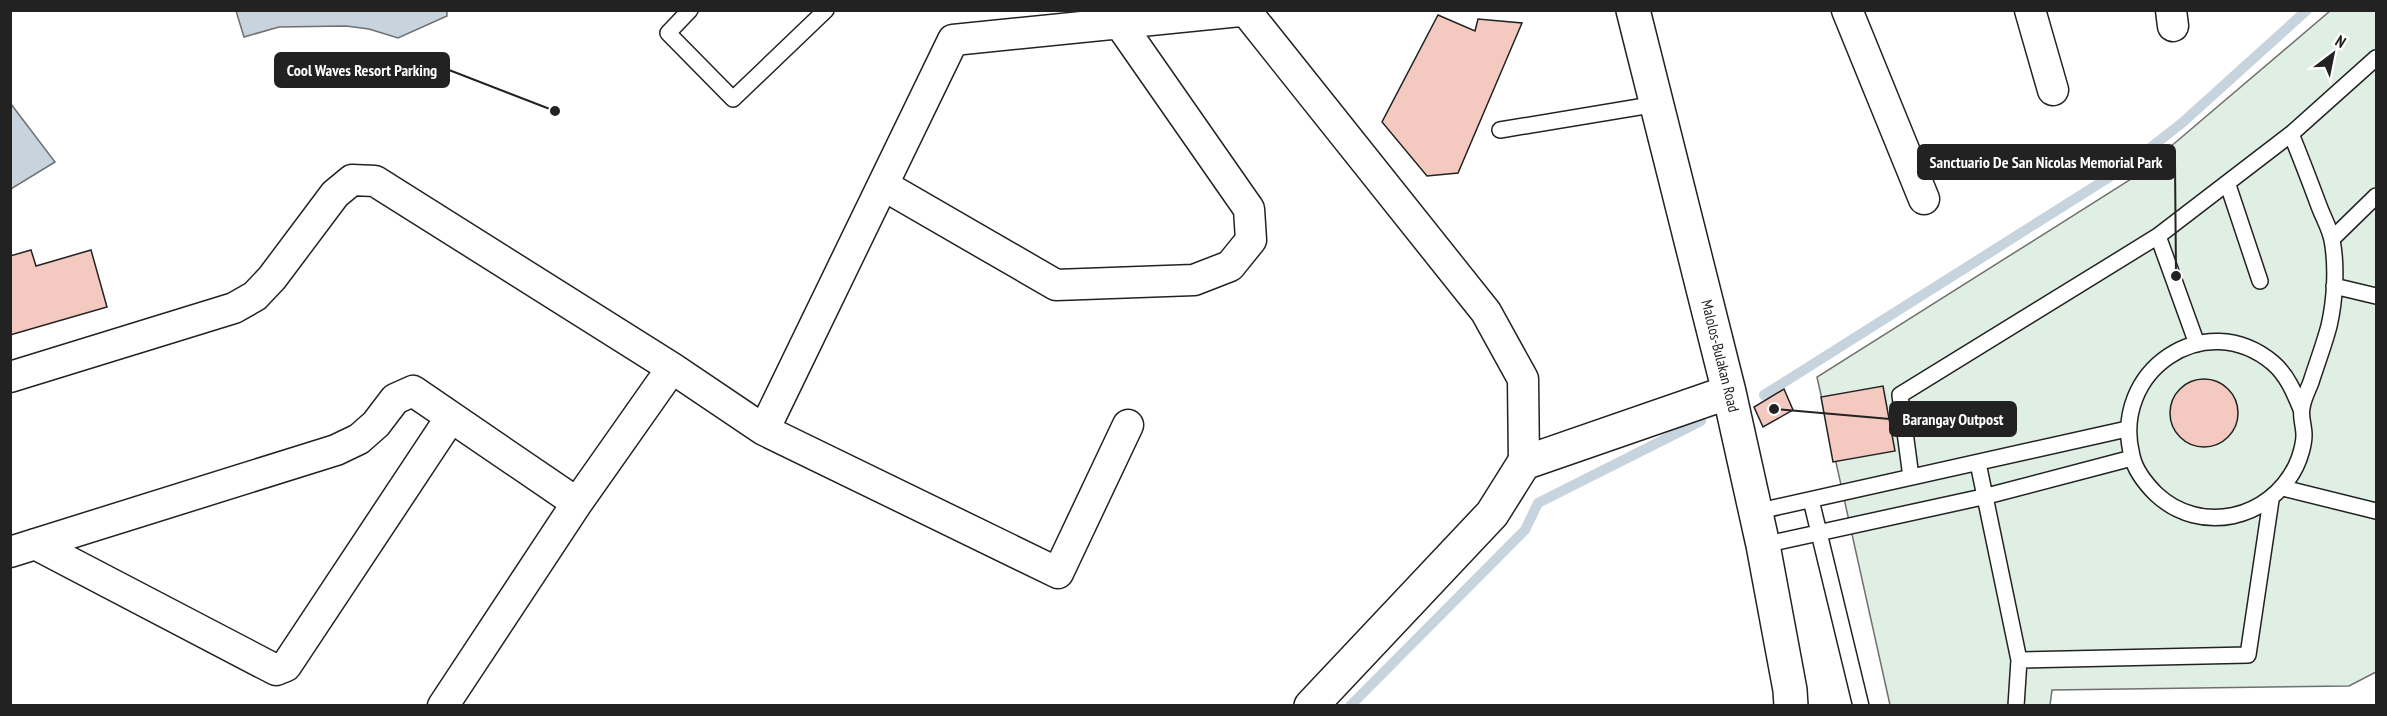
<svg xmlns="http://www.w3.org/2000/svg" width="2387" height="716" font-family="'PT Sans Narrow',sans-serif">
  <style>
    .green { fill: #e0efe3; stroke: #6f6f6f; stroke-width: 1.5 }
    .water { fill: #c7d3dd; stroke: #6f6f6f; stroke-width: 1.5 }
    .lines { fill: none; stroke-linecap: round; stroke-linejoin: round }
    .stream { stroke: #c7d3dd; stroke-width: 10 }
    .building { fill: #f3c9c0; stroke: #222; stroke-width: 1.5 }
    .lane-casing { stroke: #222; stroke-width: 18 }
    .street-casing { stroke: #222; stroke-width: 33 }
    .secondary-casing { stroke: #222; stroke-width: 36 }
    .lane { stroke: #fff; stroke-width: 15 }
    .street { stroke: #fff; stroke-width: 30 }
    .secondary { stroke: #fff; stroke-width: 33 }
    .labels { text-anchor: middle; stroke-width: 4.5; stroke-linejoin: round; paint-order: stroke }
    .street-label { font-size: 15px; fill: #222; stroke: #fff }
    .leader { fill: none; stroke: #222; stroke-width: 2 }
    .callout-dot { fill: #222; stroke: #fff; stroke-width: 2 }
    .callout { fill: #222; stroke: #222; stroke-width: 2 }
    .callout-label { font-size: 16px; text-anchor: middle; font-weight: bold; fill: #fff }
  </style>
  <rect width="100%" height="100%" fill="#fff"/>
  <path class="green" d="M2330 11H2376V672L2349 686 2052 690 2050 705H1890L1817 377 2136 176Z"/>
  <path class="water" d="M236 11V10L447 11V16L398 38 369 29 346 26 279 27 244 37Z
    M11 104 55 162 11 189Z"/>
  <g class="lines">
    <path class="stream" d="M1764 395 2127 166 2182 123 2307 10
      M1350 706 1525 530 1538 503 1701 421"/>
  </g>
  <path class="building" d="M1438 15 1475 31 1478 19 1522 23 1458 173 1427 176 1382 122Z
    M31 250 36 266 91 250 107 307 10 335V256Z
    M2170 413a34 34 0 1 1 68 0a34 34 0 1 1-68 0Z
    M1883 386 1895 451 1833 462 1821 397Z
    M1784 389 1793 410 1763 427 1754 407Z"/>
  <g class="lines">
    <g class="lane-casing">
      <path id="lane" d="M690 10 668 33 733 99 826 10
        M1500 130 1657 104
        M2291 134C2301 158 2310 182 2319 206 2323 217 2330 229 2332 240 2337 266 2335 300 2329 326 2324 345 2317 363 2311 382 2308 390 2303 399 2302 408 2300 416 2304 426 2304 435 2304 444 2300 458 2296 466 2270 519 2201 536 2156 494 2146 484 2135 470 2132 456 2110 371 2205 306 2273 363 2287 375 2294 392 2301 409
        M2228 185 2260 281
        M2158 236 2197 344
        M2332 239 2376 196
        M2334 286 2376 296
        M1978 463 2019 660 2016 706
        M1911 477 1900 395 2158 236 2291 134 2376 58
        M2283 488 2376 511
        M1811 500 1861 706
        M1755 512 2127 429
        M1763 545 1987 496 2132 458
        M2019 660 2248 655 2271 500"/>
    </g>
    <g class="street-casing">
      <path id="street" d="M1245 10 1486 312 1523 379 1524 463
        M1847 10 1924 199
        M2030 10 2053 90
        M2171 10 2173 26
        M883 185 1056 285 1194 280 1230 266 1251 240 1249 209 1120 24
        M10 377 234 308 255 296 272 278 335 194 352 180 375 181 672 368 764 430 1058 573 1128 425
        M764 430 953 40 1250 10
        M35 544 276 670 286 666 451 417
        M10 552 336 450 359 439 376 424 395 399 413 391 577 503
        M443 706 577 503 672 368"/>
    </g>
    <g class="secondary-casing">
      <path id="secondary" d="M1633 10 1729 392 1763 545 1790 690 1791 706
        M1311 706 1492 514 1524 463 1729 392"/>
    </g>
    <use href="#lane" class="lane"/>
    <use href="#street" class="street"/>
    <use href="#secondary" class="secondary"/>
  </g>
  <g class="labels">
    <g class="street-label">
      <text transform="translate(1720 356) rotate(76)" y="5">Malolos-Bulakan Road</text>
    </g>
  </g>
  <path class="leader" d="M555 111L449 70M2176 276L2175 162M1774 409L1890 419"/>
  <g class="callout-dot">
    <circle cx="555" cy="111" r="6"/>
    <circle cx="2176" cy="276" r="6"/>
    <circle cx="1774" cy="409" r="6"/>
  </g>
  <g class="callout">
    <rect x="275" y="53" width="174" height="34" rx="6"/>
    <rect x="1918" y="145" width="257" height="34" rx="6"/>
    <rect x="1890" y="402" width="126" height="34" rx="6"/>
  </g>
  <g class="callout-label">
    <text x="362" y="76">Cool Waves Resort Parking</text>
    <text x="2046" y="168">Sanctuario De San Nicolas Memorial Park</text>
    <text x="1953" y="425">Barangay Outpost</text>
  </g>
  <rect width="2387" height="716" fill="none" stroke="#222222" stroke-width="24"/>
  <g transform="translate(2333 54) rotate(32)" stroke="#ffffff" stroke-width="4.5" paint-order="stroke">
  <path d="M0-4.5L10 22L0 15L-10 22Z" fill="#222222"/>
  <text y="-9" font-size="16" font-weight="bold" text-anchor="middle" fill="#222222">N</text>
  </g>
</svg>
